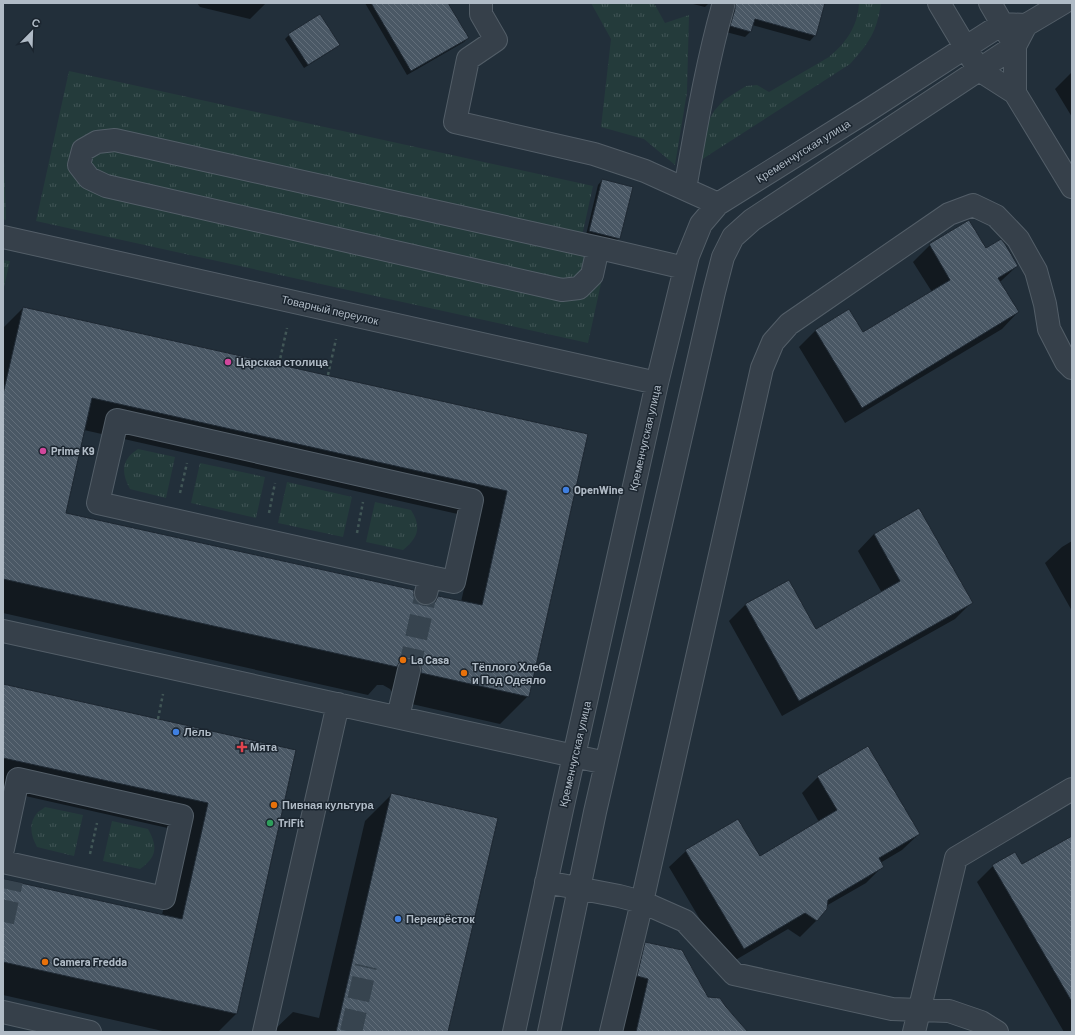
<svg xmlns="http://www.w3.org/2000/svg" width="1075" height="1035" font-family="Barlow,sans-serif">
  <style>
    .grass { fill: url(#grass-tufts) }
    .shadow { fill: #0007; fill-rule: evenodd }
    .building { fill: url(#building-back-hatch); stroke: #1d2731; fill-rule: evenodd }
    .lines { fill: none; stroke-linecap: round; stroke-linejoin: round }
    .minor-tunnel { stroke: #37444f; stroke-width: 22; stroke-dasharray: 22 11; stroke-linecap: butt }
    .minor-casing { stroke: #535e68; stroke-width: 24 }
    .path { stroke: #425757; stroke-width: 2.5; stroke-dasharray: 3 3; stroke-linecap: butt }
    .minor { stroke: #36404a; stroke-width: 22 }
    .hotel-dot { fill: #d1479c; stroke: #1b252f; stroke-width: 1.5 }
    .shop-dot { fill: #3f7fe0; stroke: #1b252f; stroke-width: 1.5 }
    .food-dot { fill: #e8710a; stroke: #1b252f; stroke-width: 1.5 }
    .health-dot { fill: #e0444e; stroke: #1b252f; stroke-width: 1.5 }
    .leisure-dot { fill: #2e9e5b; stroke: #1b252f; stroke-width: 1.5 }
    .labels { text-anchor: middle; stroke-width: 3; stroke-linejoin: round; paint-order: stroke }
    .street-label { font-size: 11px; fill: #b0bbc6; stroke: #1b252f }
    .poi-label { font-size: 11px; font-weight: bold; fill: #b0bbc6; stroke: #1b252f; text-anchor: start }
  </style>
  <defs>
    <pattern id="grass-tufts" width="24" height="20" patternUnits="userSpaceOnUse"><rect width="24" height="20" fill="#243b3b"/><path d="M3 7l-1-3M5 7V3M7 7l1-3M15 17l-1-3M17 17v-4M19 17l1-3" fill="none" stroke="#415556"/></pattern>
    <pattern id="building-back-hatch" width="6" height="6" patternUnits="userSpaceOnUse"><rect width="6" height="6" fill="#4a5865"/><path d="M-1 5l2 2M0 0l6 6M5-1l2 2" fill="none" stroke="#626e7a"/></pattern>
  </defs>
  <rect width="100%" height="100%" fill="#222f3a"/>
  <path class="grass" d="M591 3H654L665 23 689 15 687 92 675 165 644 139 601 127 611 39Z
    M859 3H881C877 32 869 43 850 64L701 160 708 122 714 111 724 100 746 86 757 85 769 92 829 57C846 43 858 26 859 3Z
    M69 71 593 186 582 236 610 242 588 343 36 221Z
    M3 132 6 220 3 219Z
    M3 260 10 261 3 291Z
    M138 449 175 457 166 498 130 489C121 472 121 460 138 449Z
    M200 463 265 477 256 518 191 503Z
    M287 482 352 497 343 537 278 523Z
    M375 502 411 510C422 527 418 538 403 550L366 542Z
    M45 807 83 815 74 856 37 847C31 836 28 824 37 813 39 811 43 809 45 807Z
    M112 821 148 829C158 847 157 857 140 869L103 861Z"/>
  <path class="shadow" d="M197 3H266L250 19 200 7Z
    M365 3H447L468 38 464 42 407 75Z
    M689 3H709L705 7Z
    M727 3H824L815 35 810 41 752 25 750 32 745 37 726 32Z
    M289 35 338 45 334 49 304 68 285 39Z
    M1072 72V117L1055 89Z
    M602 180 619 238 615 242 586 235 598 185Z
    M930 245 1017 266 1000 282 1018 312 1002 329 845 423 799 347 815 331 849 311 863 333 932 292 913 262Z
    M23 308 586 435 528 696 500 724 394 700V695L390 689 383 685H377L368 695 3 613V328ZM84 430 480 519 461 602 439 597 429 606H423L416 602 413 596 65 513Z
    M874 534 971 603 955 619 782 716 729 621 745 605 788 581 816 630 882 593 858 551Z
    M1072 541V611L1045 563 1062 547Z
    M3 685 295 750 236 1014 218 1032H167L3 995V880L162 915 181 831 3 791Z
    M818 777 919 834 902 850 880 863 882 867 866 883 826 906 817 920 800 937 788 929 727 965 669 867 686 851 759 857 819 822 802 793Z
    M392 794 447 1032H272L293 1012 319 1018 365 821Z
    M1072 837V1032H1064L977 882 993 866H1022Z
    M646 943 707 998 735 1032H615L618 971Z"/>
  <path class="building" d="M371 3H448L469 38 411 71Z
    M735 3H825L816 36 755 19 751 32 730 26 735 9Z
    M320 14 340 45 308 65 288 34Z
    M602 179 633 187 620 239 589 231Z
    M969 220 986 248 1001 239 1005 244 1018 266 998 278 1019 312 862 408 815 330 849 309 863 332 950 280 929 244Z
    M23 307 588 434 529 697 421 673V667L418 661 411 658H406L400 661 397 667 3 579V394ZM92 398 507 491 482 605 438 596 435 602 429 605H423L417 602 414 596V590L66 513Z
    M919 508 973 603 799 701 745 604 789 580 816 629 900 581 874 534Z
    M3 684 296 750 237 1014 3 962V879L182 919 208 803 3 758Z
    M868 746 920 834 879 858 884 867 828 900 827 909 817 921 805 913 744 949 685 850 738 819 760 856 837 810 817 776Z
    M391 793 498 818 448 1032H336Z
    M1072 836V1002L992 865 1015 852 1022 864Z
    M645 942 682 950 708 997 720 998 726 1007 748 1032H636L648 979 637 976Z"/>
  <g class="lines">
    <path class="minor-tunnel" d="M409 670 426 593
      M3 922 12 881
      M351 1032 366 966"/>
    <g class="minor-casing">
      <path id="minor" d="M481 3V14L496 40 468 59 455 122 594 154 645 171 718 204
        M939 3 979 70 1015 93 1072 187
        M990 3 1015 46V93
        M685 189C696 128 706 66 723 6
        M3 237 657 383
        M598 248 592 275 579 288 562 290 106 186 89 178 79 165 83 150 97 142 115 140 608 250 685 268
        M426 593 430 577 98 503 117 420 472 500 454 582 430 577
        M3 631 606 763
        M398 717 409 670
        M3 849 18 779 182 816 164 898 3 862
        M546 882 619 896 642 902 685 921 734 974 892 1009 949 1011 981 1022 997 1032
        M3 1012 90 1032
        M264 1032 338 704
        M514 1032 563 805 657 383 688 256 701 224 718 204 867 111 1002 24 1026 25 1063 3
        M549 1032 595 812 714 292 723 257 733 237 752 220 1015 46 1026 25
        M611 1032 642 902 762 368 773 342 789 324 949 214 973 205 996 216 1018 239 1036 271 1045 304 1049 329 1066 362 1072 368
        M914 1032 956 858 1072 789"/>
    </g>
    <path class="path" d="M279 364 287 328
      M328 375 336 339
      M180 493 187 463
      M269 513 275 483
      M357 533 363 502
      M158 719 163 694
      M90 854 97 823"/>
    <use href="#minor" class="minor"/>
  </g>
  <g class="hotel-dot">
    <circle cx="228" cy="362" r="4"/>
    <circle cx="43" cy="451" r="4"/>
  </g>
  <g class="shop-dot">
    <circle cx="566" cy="490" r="4"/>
    <circle cx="176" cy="732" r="4"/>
    <circle cx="398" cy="919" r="4"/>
  </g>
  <g class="food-dot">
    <circle cx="403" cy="660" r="4"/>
    <circle cx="464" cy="673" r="4"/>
    <circle cx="274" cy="805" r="4"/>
    <circle cx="45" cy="962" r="4"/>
  </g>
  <path class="health-dot" d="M240 741h4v4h4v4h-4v4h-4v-4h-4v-4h4z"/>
  <circle class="leisure-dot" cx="270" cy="823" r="4"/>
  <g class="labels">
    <g class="street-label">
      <text transform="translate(803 151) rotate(-32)" y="4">Кременчугская улица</text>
      <text transform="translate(330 310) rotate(13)" y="4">Товарный переулок</text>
      <text transform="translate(645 438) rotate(-77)" y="4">Кременчугская улица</text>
      <text transform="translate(575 754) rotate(-77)" y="4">Кременчугская улица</text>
    </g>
    <g class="poi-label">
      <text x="236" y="366">Царская столица</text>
      <text x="51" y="455">Prime K9</text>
      <text x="574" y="494">OpenWine</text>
      <text x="411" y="664">La Casa</text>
      <text x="472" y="671">Тёплого Хлеба<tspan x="472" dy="13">и Под Одеяло</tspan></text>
      <text x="184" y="736">Лель</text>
      <text x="250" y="751">Мята</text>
      <text x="282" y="809">Пивная культура</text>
      <text x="278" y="827">TriFit</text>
      <text x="406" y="923">Перекрёсток</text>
      <text x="53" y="966">Camera Fredda</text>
    </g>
  </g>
  <rect width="1075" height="1035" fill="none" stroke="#b0bbc6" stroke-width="8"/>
  <g transform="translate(32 32) rotate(23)" stroke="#1b252f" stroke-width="3" paint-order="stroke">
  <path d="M0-3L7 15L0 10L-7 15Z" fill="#b0bbc6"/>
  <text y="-6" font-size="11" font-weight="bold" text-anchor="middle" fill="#b0bbc6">С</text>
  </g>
</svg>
